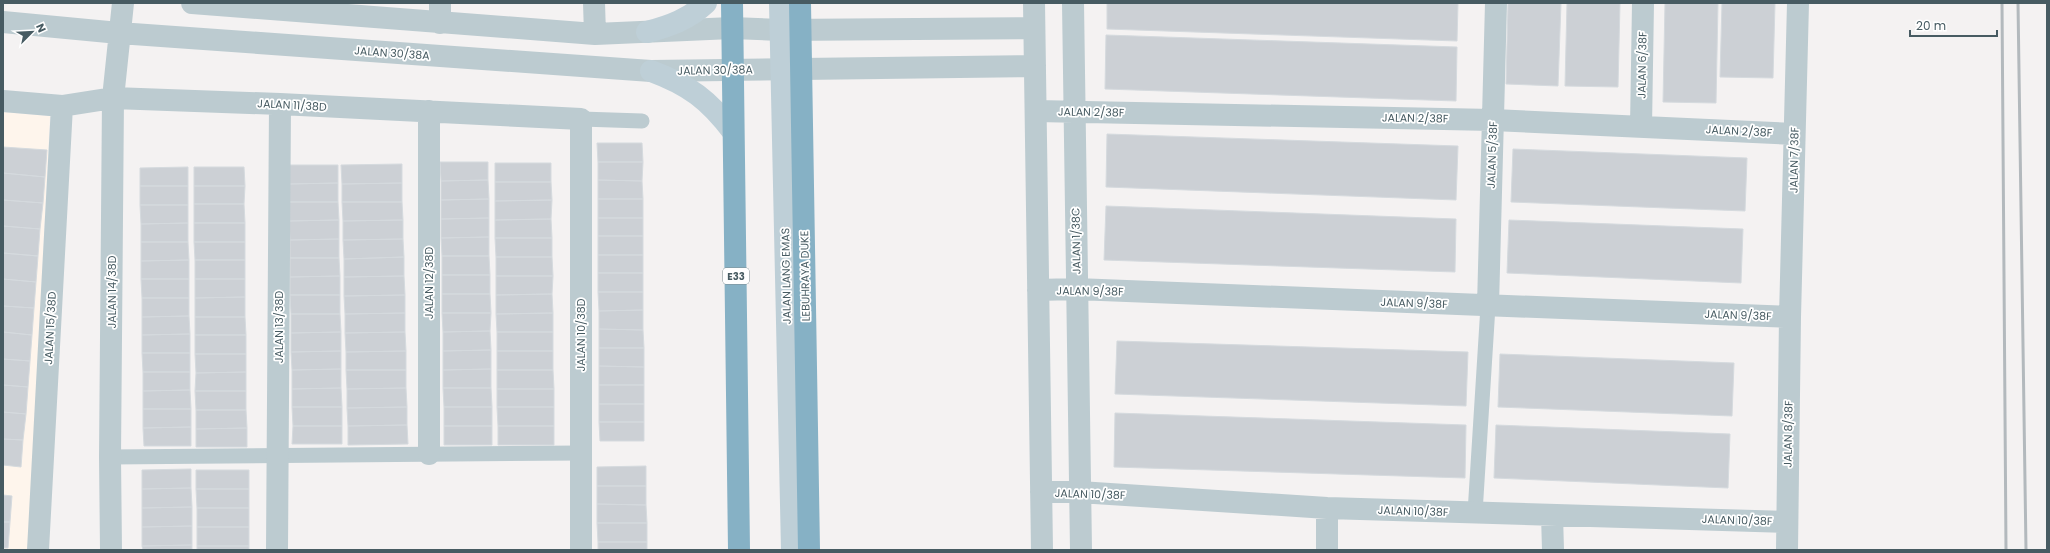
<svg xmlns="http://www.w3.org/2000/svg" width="2050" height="553" font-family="Poppins,sans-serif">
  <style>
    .commercial { fill: #fef5ec }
    .building { fill: #ccd0d5; stroke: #d5dade }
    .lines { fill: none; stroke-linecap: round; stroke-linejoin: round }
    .lane { stroke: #bccbd0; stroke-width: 15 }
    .street { stroke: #bccbd0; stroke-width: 22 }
    .secondary { stroke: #becfd7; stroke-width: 22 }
    .highway { stroke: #86b1c5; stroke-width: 22 }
    .rail { stroke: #b3b9bd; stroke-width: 3 }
    .labels { text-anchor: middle; stroke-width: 3.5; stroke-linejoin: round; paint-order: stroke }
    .shield { fill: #fff; stroke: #7e8c91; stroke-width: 1 }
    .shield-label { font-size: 10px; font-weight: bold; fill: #475b62 }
    .street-label { font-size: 11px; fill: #475b62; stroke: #fff }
  </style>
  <rect width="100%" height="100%" fill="#f4f2f2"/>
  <path class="commercial" d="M3 112 50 116 28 550H3Z"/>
  <path class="building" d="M1107 3H1458L1457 41 1107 29Z
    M1508 3H1561L1558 86 1506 84Z
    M1567 3H1620L1618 87 1565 86Z
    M1665 3H1718L1716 103 1663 102Z
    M1722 3H1775L1773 78 1720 77Z
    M1106 35 1457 47 1456 101 1105 89Z
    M1107 134 1458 146 1456 200 1106 187Z
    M597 143H642L643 162H598Z
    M3 147 47 150 45 177 3 173Z
    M1513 149 1747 158 1745 211 1511 202Z
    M440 162H488V180L441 181Z
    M598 162H643L642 181 598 180Z
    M495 163H551V182H495Z
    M402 164V183L342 184 341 165Z
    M288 165H338V183L289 184Z
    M188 167V186H140V168Z
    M194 167H244L245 186H194Z
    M3 173 45 177 43 203 3 200Z
    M488 180 489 199 441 200V181Z
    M598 180 642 181 643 199H598Z
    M495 182H551L552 200 495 201Z
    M338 183V202H289V184Z
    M402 183V202H342V184Z
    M140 186H188V205H140Z
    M194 186H245L244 204H194Z
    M489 199V218L441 219V200Z
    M598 199H643V218H598Z
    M3 200 43 203 40 229 3 226Z
    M552 200 551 219 495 220V201Z
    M289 202H338L339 220 289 221Z
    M342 202H402L403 220 343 221Z
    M194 204H244L245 223H194Z
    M140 205H188V223L141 224Z
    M1106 206 1456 219 1455 272 1104 260Z
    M489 218V237L441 238V219Z
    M598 218H643V236H598Z
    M551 219 552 238H495V220Z
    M339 220V239L290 240 289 221Z
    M403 220V239L343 240V221Z
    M1509 220 1743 229 1741 283 1507 273Z
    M188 223V242H141V224Z
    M194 223H245V242H194Z
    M3 226 40 229 38 256 3 253Z
    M598 236H643V255H598Z
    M489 237V256H442L441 238Z
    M495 238H552V257H496Z
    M339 239V258H290V240Z
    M403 239 404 257 344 259 343 240Z
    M141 242H188L189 260 141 261Z
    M194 242H245V260H195Z
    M3 253 38 256 36 282 3 279Z
    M598 255H643V273H598Z
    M442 256H489L490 275H442Z
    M404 257V276L344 277V259Z
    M496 257H552L553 276H496Z
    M290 258H339L340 276 290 277Z
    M189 260V279H141V261Z
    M195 260H245V279H195Z
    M598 273H643V292H598Z
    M442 275H490V294H442Z
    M340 276V295H290V277Z
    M404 276 405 295 344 296V277Z
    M496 276H553L552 294 496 295Z
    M3 279 36 282 34 308 3 306Z
    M141 279H189V298H142Z
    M195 279H245V297L195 298Z
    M598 292H643V310L599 311Z
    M442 294H490L491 313H442Z
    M552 294 553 313 496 314V295Z
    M290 295H340V314H291Z
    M405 295V313L345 314 344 296Z
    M245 297V317H195V298Z
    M142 298H189V316L142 317Z
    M3 306 34 308 32 335 3 332Z
    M643 310V330L599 329V311Z
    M405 313V332L345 333V314Z
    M442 313H491L490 331 443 332Z
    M553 313V332H497L496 314Z
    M291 314H340L341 332 291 333Z
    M189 316 190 334 142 335V317Z
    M195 317H245L246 335H195Z
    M599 329 643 330 644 348H599Z
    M490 331 491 350 443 351V332Z
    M3 332 32 335 30 361 3 359Z
    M341 332V351L291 352V333Z
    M405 332 406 351 346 352 345 333Z
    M497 332H553V351H497Z
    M190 334V353H142V335Z
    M195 335H246V354H195Z
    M1117 341 1468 352 1466 406 1115 394Z
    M599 348H644V367L599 366Z
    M491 350V369L443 370V351Z
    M341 351V369L292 370 291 352Z
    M406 351V370H346V352Z
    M497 351H553V370H497Z
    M142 353H190V372H143Z
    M195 354H246V372L196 373Z
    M1500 354 1734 363 1732 416 1498 407Z
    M3 359 30 361 28 387 3 385Z
    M599 366 644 367V385H599Z
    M341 369V388L292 389V370Z
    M491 369V388H443V370Z
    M346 370H406V388L347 389Z
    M497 370H553L554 389H497Z
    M143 372H190V390L143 391Z
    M246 372V391H195L196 373Z
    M3 385 28 387 26 414 3 412Z
    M599 385H644V404H599Z
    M341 388 342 407H292V389Z
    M406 388 407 407 347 408V389Z
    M443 388H491L492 407H444Z
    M497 389H554V407H497Z
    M190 390 191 409H143V391Z
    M195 391H246V410H196Z
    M599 404H644V422H599Z
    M292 407H342V426H293Z
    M407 407V425L348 426 347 408Z
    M444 407H492V426H444Z
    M497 407H554V426H498Z
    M143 409H191V427L143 428Z
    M196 410H246L247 428 196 429Z
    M3 412 26 414 23 440 3 439Z
    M1115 413 1466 425 1465 478 1114 467Z
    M599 422H644V441H600Z
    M407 425 408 444 348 445V426Z
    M1496 425 1730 434 1728 488 1494 478Z
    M293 426H342V444H292Z
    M444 426H492V445H444Z
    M498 426H554V445H498Z
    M191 427V446H144L143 428Z
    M247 428V447H196V429Z
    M3 439 23 440 21 467 3 465Z
    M646 466V486H597V467Z
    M191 469V488L142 489V470Z
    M196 470H249V489H196Z
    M597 486H646V505L597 504Z
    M191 488 192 507 142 508V489Z
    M196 489H249V508H197Z
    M3 495 12 496 10 522H3Z
    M597 504 646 505 647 523H597Z
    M192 507V526L142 527V508Z
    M197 508H249V527H197Z
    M3 522H10L8 548H3Z
    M597 523H647V542H598Z
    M192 526V545L142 546V527Z
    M197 527H249V546H197Z
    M598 542H647V550H598Z
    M192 545V550H143L142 546Z
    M197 546H249V550H197Z"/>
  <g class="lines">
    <path class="lane" d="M581 119 642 121
      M110 457 581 453
      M1475 513 1488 306"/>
    <path class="street" d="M192 3 595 34 732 28 780 30 1034 28
      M440 3V23
      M594 3 595 34
      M1034 3 1042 550
      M1073 3 1081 550
      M3 22 119 33 651 71 1035 66
      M3 101 62 106 113 98 280 104 581 119V550
      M1036 111 1493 120 1794 134
      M1641 127 1643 3
      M1038 290 1076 289 1790 317
      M1488 306 1496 3
      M429 454V111
      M1041 492H1079L1327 508 1786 522
      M1327 508V550
      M1552 515 1553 550
      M38 550 62 106
      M111 550 110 457 113 98 123 3
      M277 550 280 104
      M1787 550 1790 317 1798 3"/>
    <path class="secondary" d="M780 3 792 550
      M647 32C670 26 689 19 706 3
      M651 71C689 85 709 100 733 132"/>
    <path class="highway" d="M732 3 739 550
      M800 3 809 550"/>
    <path class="rail" d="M2002 3 2006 550
      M2018 3 2026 550"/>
  </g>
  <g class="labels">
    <rect class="shield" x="723" y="268" width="26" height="16" rx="3"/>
    <g class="shield-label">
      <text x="736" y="280">E33</text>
    </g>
    <g class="street-label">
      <text transform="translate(392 53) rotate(4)" y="4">JALAN 30/38A</text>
      <text transform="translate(1642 65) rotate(-89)" y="4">JALAN 6/38F</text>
      <text transform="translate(715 70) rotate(-1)" y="4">JALAN 30/38A</text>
      <text transform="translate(292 105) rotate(3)" y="4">JALAN 11/38D</text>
      <text transform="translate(1091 112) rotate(1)" y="4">JALAN 2/38F</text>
      <text transform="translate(1415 118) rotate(1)" y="4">JALAN 2/38F</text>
      <text transform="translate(1739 131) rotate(3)" y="4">JALAN 2/38F</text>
      <text transform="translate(1492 155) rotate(-88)" y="4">JALAN 5/38F</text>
      <text transform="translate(1794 160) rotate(-89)" y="4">JALAN 7/38F</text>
      <text transform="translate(1076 241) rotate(-91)" y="4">JALAN 1/38C</text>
      <text transform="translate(786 276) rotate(-91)" y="4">JALAN LANG EMAS</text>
      <text transform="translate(805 276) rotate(-91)" y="4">LEBUHRAYA DUKE</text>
      <text transform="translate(429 283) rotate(-90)" y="4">JALAN 12/38D</text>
      <text transform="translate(1090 291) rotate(1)" y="4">JALAN 9/38F</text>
      <text transform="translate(112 292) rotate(-90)" y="4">JALAN 14/38D</text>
      <text transform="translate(1414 303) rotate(2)" y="4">JALAN 9/38F</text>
      <text transform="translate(1738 315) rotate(2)" y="4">JALAN 9/38F</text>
      <text transform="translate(279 327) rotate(-90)" y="4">JALAN 13/38D</text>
      <text transform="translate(50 328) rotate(-87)" y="4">JALAN 15/38D</text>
      <text transform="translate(581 335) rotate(-90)" y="4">JALAN 10/38D</text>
      <text transform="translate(1788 434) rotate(-89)" y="4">JALAN 8/38F</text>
      <text transform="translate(1090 494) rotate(2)" y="4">JALAN 10/38F</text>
      <text transform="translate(1413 511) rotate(2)" y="4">JALAN 10/38F</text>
      <text transform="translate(1737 520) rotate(2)" y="4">JALAN 10/38F</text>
    </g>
  </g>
  <rect width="2050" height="553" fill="none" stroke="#475b62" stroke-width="8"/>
  <g transform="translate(32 32) rotate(66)" stroke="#ffffff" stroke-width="3" paint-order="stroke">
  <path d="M0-3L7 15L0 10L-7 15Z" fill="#475b62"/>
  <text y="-6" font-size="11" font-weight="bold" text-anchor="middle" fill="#475b62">N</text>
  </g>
  <path d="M1910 30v6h87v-6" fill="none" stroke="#475b62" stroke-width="2"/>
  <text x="1916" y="30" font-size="12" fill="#475b62" stroke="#ffffff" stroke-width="3" paint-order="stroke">20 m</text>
</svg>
